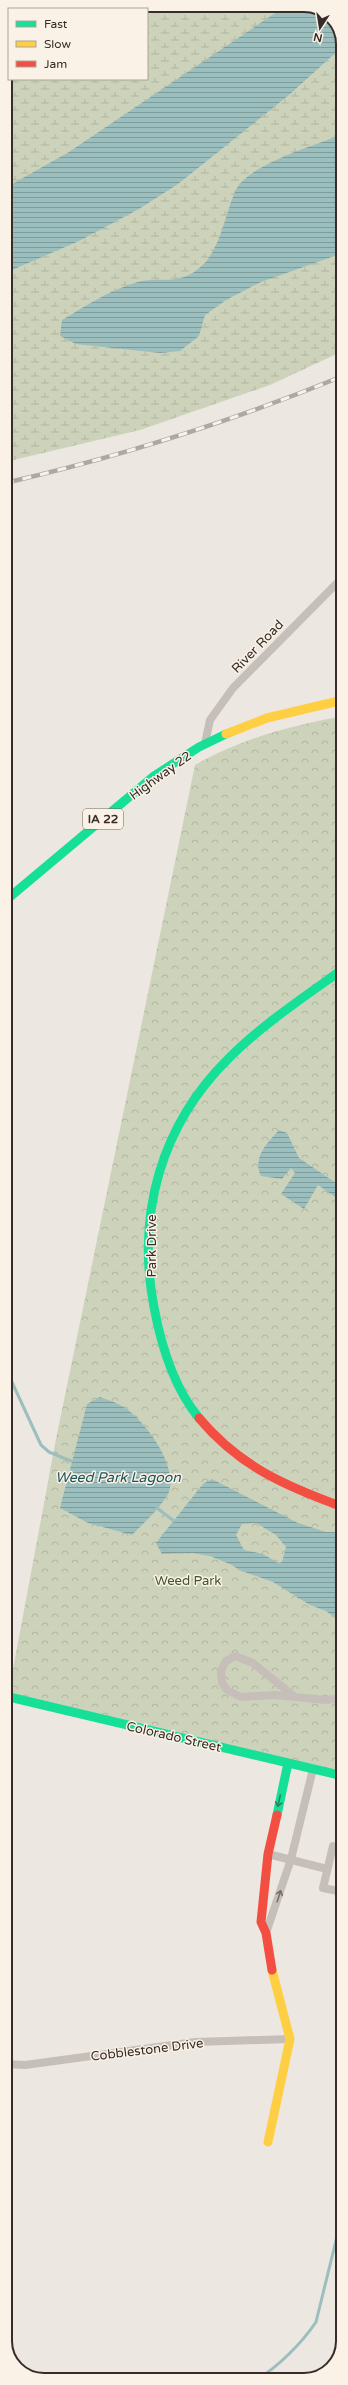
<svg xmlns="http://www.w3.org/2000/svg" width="348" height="2385" font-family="'Varela Round',sans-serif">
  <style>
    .wetland { fill: url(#wetland-marsh) }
    .park { fill: url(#park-crowns) }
    .water { fill: url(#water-rules); fill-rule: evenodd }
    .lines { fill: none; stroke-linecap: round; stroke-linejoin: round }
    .stream { stroke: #9bbebe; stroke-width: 3 }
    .street { stroke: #c6bfb9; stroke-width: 8 }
    .fast { stroke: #16e098; stroke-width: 9 }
    .slow { stroke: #ffcf43; stroke-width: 9 }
    .jam { stroke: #f24e42; stroke-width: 9 }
    .rail-casing { stroke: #aea8a3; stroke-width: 4.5 }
    .rail { stroke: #faf2e7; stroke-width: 3; stroke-dasharray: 9; stroke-linecap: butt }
    .oneway { stroke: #268660 }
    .oneway2 { stroke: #776e69 }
    .labels { text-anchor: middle; stroke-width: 3; stroke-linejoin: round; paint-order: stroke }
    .shield { fill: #faf2e7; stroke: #726761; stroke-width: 1 }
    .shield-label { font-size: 12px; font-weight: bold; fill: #372c27 }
    .street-label { font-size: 13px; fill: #372c27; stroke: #faf2e7 }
    .park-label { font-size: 13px; fill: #44562a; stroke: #faf2e7 }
    .water-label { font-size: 14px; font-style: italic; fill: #1b5359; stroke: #faf2e7 }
    .rim { fill: none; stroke: #372c27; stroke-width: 2 }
  </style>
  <defs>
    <pattern id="wetland-marsh" width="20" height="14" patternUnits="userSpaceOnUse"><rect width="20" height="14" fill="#cdd3ba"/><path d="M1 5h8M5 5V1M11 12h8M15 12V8" fill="none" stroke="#b1b5a0"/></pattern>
    <pattern id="park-crowns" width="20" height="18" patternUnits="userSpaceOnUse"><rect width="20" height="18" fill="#cdd3ba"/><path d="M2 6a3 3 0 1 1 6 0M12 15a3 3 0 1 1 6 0" fill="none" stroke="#b1b5a0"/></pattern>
    <pattern id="water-rules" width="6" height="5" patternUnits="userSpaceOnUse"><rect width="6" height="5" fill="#9bbebe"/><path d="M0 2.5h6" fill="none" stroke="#7f9b9a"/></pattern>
  </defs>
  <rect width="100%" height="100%" fill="#ece7e0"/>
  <path class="wetland" d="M44 5H309L332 17 343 39V351L270 385 140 430 5 462V44L9 35V79H147V9H35Z"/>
  <path class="park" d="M343 716V1776L8 1696 56 1439 195 765C242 738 291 726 343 716Z"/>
  <path class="water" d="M287 5C294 5 303 4 309 6 327 11 343 26 343 46L289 95 178 184 139 209 79 241 5 273V188L69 152Z
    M339 136 343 137V253L261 282 226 300 205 315 199 336 180 351 160 353 76 344 60 336 62 320C87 305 110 290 138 282 161 276 177 286 198 269 222 251 224 213 237 188 250 165 314 145 339 136Z
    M279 1130 287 1133 299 1158 342 1187 335 1197 318 1185 304 1209 281 1194 295 1173 291 1168 282 1179 261 1176C252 1158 267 1143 279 1130Z
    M100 1397C108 1400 118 1403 125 1408 146 1421 182 1471 167 1496 158 1510 144 1523 132 1535L88 1523 60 1508 87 1404Z
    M212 1479 298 1523 326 1532H336L343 1539V1624L326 1611 310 1605 273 1582 239 1570 232 1565 210 1556 192 1553 162 1554 156 1543 203 1484ZM256 1523 276 1535 286 1547 282 1562 278 1563 263 1554 244 1550 236 1535 242 1524Z"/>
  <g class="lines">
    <path class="stream" d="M5 1367 41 1445 49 1452 71 1461
      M157 1508 174 1521
      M256 2380C278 2367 302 2343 316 2322L343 2212"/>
    <path class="street" d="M205 743 210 720 233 688 343 577
      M235 1656 253 1663 295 1697 274 1695 241 1697 227 1690 222 1683 221 1671 226 1661Z
      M295 1697 326 1700 343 1698
      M343 1849 333 1846 323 1888 343 1892
      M268 1854 327 1869
      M266 1933 291 1859 313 1769
      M5 2064 25 2065 195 2042 290 2039"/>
    <path class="fast" d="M5 901 154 776 199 747 226 734
      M199 1418C174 1388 161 1345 154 1307 136 1214 161 1125 229 1058 263 1024 304 997 343 969
      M5 1696 343 1776
      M277 1815 288 1763"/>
    <path class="slow" d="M226 734 267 718 343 700
      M268 2142 290 2039 272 1970"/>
    <path class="jam" d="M199 1418C239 1466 285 1486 343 1507
      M272 1970 266 1933 261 1922 268 1854 277 1815"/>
    <g class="rail-casing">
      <path id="rail" d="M5 483C119 457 235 420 343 376"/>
    </g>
    <use href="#rail" class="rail"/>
  </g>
  <defs><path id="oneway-shaft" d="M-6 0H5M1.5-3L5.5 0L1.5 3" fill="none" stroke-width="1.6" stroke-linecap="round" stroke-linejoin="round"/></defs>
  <use class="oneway" href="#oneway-shaft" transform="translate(279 1801) rotate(103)"/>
  <use class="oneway2" href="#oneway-shaft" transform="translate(279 1896) rotate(-72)"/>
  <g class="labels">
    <rect class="shield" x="83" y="809" width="40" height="20" rx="3"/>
    <g class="shield-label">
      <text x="103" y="823">IA 22</text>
    </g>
    <g class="street-label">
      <text transform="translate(257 646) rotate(-46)" y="5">River Road</text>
      <text transform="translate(160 775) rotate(-36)" y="5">Highway 22</text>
      <text transform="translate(151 1246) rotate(-90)" y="5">Park Drive</text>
      <text transform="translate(174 1736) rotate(13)" y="5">Colorado Street</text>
      <text transform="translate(147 2049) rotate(-7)" y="5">Cobblestone Drive</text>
    </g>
    <g class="park-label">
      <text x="188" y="1585">Weed Park</text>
    </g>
    <g class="water-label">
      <text x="118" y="1482">Weed Park Lagoon</text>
    </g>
  </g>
  <path d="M0 0H348V2385H0ZM44 12H304A32 32 0 0 1 336 44V2341A32 32 0 0 1 304 2373H44A32 32 0 0 1 12 2341V44A32 32 0 0 1 44 12Z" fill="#faf2e7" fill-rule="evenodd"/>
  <path class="rim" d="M44 12H304A32 32 0 0 1 336 44V2341A32 32 0 0 1 304 2373H44A32 32 0 0 1 12 2341V44A32 32 0 0 1 44 12Z"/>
  <rect x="8" y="8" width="140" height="72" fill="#faf2e7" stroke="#aca39a"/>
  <rect x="16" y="21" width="20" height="6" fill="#16e098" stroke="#aca39a"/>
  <text x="44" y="28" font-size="12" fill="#372c27">Fast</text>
  <rect x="16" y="41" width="20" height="6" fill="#ffcf43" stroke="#aca39a"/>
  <text x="44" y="48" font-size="12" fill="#372c27">Slow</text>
  <rect x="16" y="61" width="20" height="6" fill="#f24e42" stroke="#aca39a"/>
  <text x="44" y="68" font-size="12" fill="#372c27">Jam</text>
  <g transform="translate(320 28) rotate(192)" stroke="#faf2e7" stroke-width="3" paint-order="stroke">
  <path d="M0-3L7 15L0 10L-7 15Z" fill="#372c27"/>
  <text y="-6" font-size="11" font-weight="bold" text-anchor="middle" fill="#372c27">N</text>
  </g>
</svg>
